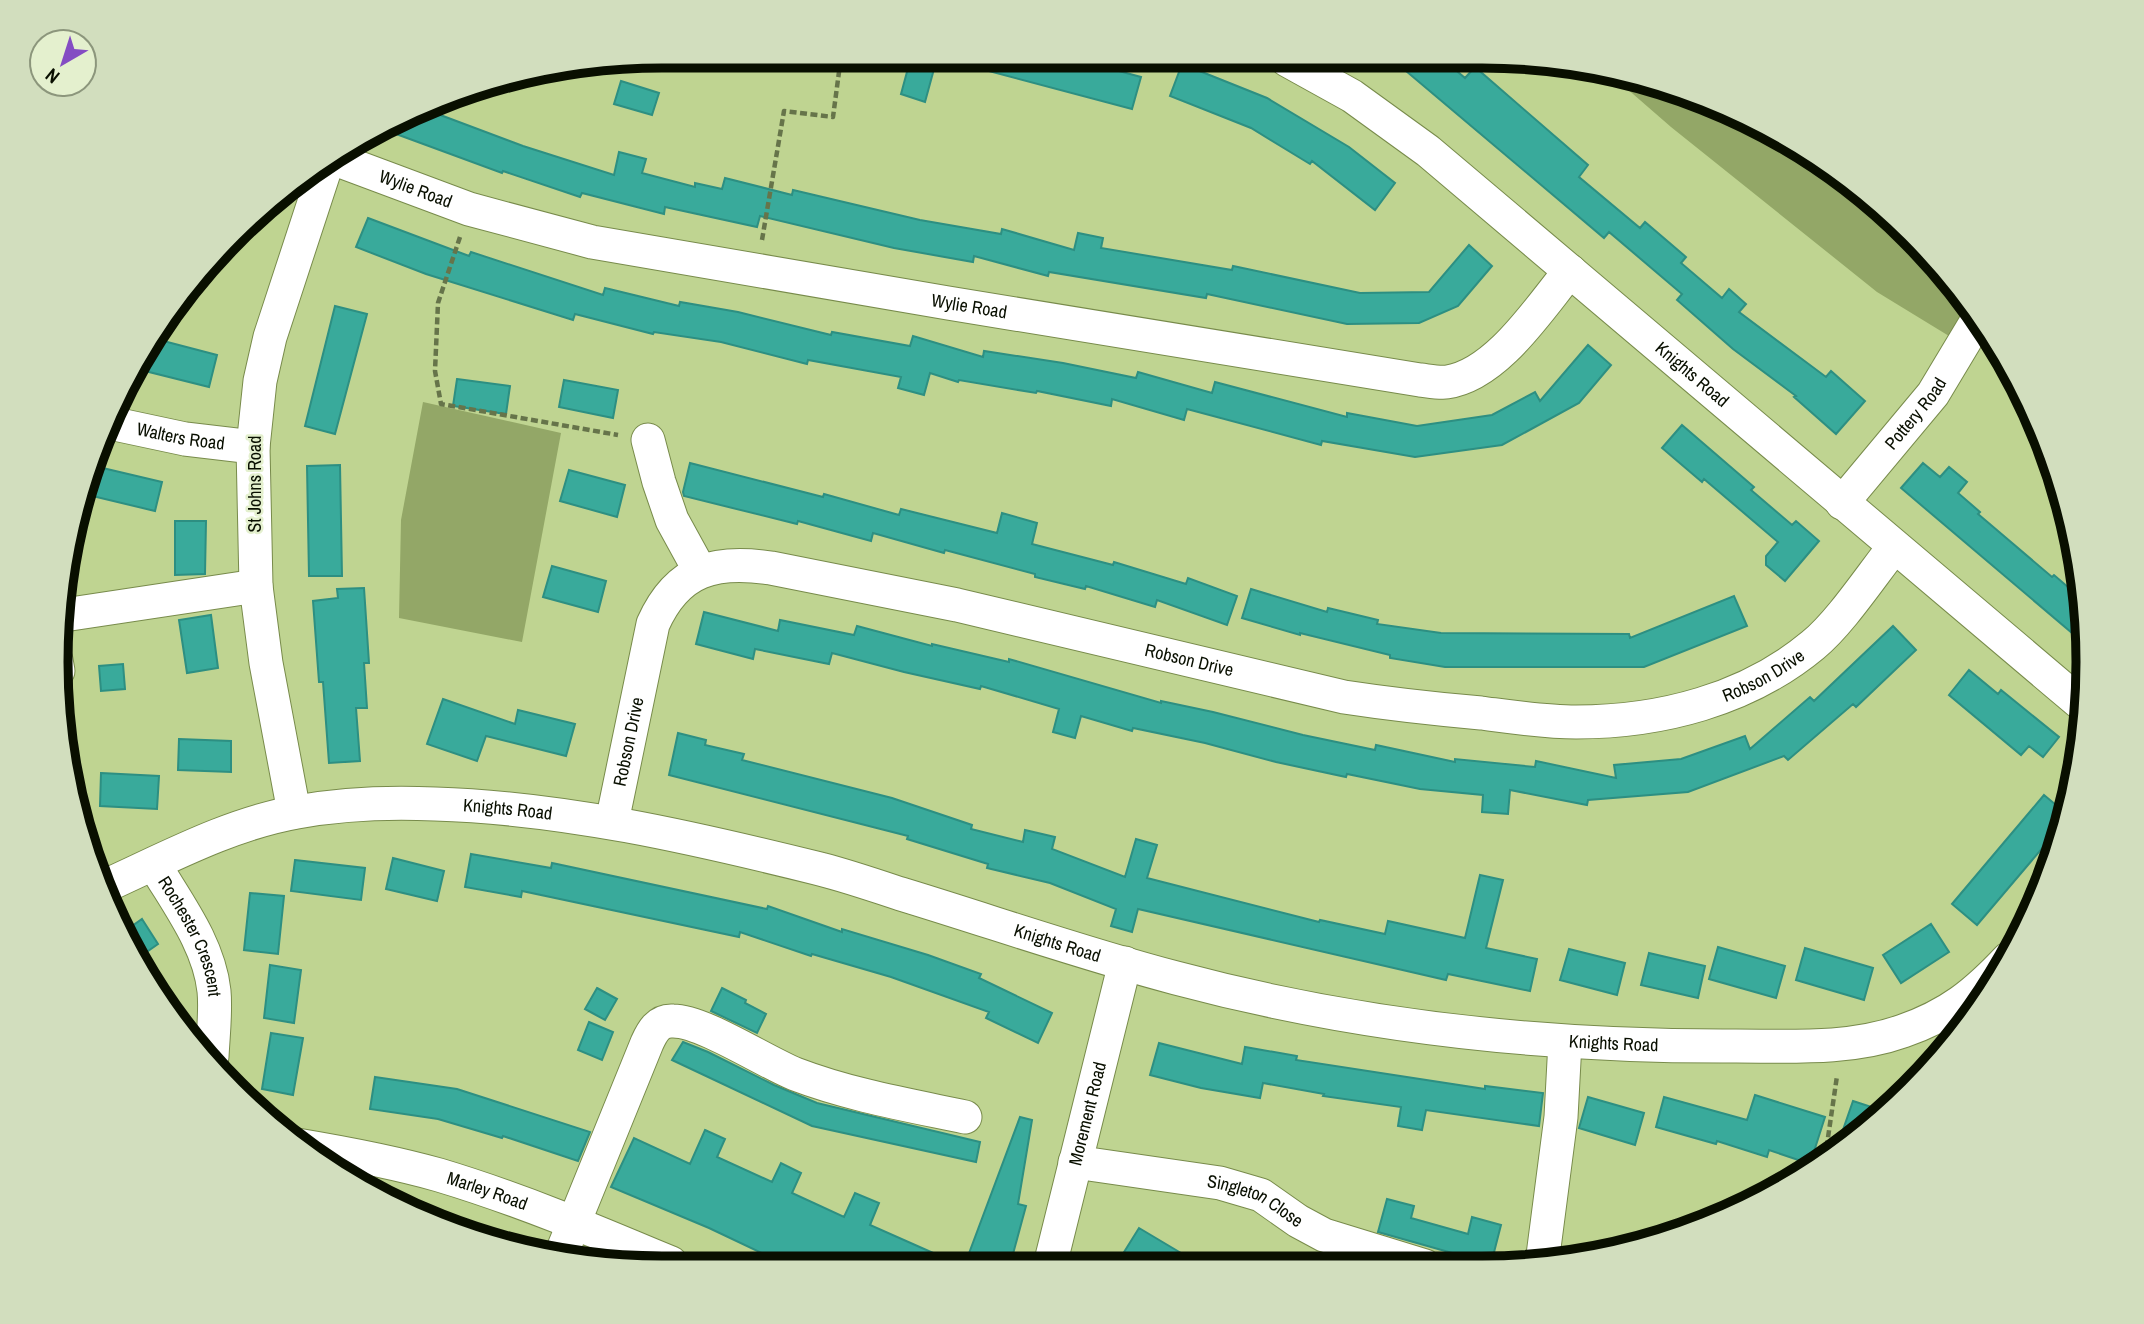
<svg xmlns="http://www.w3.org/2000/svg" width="2144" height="1324" font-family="'Archivo Narrow',sans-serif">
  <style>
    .green { fill: #93a767 }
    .building { fill: #39aa9b; stroke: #2d8f82; stroke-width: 2 }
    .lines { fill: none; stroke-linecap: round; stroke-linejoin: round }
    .minor-casing { stroke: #788b4b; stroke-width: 35 }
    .path { stroke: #66744a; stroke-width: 4.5; stroke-dasharray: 7 3.5; stroke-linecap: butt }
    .minor { stroke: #fff; stroke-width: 33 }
    .labels { text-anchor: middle; stroke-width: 5; stroke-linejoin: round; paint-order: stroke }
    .street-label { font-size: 18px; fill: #090f00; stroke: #e4f0ce }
    .rim { fill: none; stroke: #090f00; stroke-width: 9 }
  </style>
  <rect width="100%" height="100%" fill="#bfd491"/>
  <path class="green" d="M1610 74 1714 102 1851 181 1937 262 1967 304 1949 336 1877 292 1671 127Z
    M423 402 561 433 522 642 399 618 401 520Z"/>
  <path class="building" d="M911 57 937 58 925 102 901 94Z
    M971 58H1071L1141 77 1132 109 970 66Z
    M1393 60H1444L1465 78 1475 67 1588 165 1579 177 1640 228 1645 222 1686 257 1681 263 1722 298 1729 289 1746 304 1739 312 1826 377 1831 371 1865 401 1836 434 1794 397 1796 396 1733 349 1677 300 1682 294 1609 232 1604 238Z
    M1182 64 1267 98 1349 147 1395 183 1375 210 1312 161 1310 164 1251 128 1170 96Z
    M621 81 659 93 652 115 614 104Z
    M427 110 523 146 614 175 619 152 646 159 642 173 695 187V183L722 189 725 178 792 195 793 190 920 220 1001 234 1002 229 1074 250 1078 233 1103 238 1101 248 1232 270 1233 266 1360 293 1429 292 1469 245 1492 266 1458 306 1419 323 1347 324 1207 294 1206 298 1049 272 1048 276 974 256 973 262 894 248 760 216 757 227 665 207 664 214 582 193 580 197 503 171 502 173 388 131Z
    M368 218 469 256 471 252 603 295 605 288 679 306 680 302 738 312 831 335 832 332 910 346 913 336 983 357 984 351 1063 363 1136 378 1138 372 1212 393 1215 382 1347 417V413L1417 426 1492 415 1535 392 1540 401 1588 345 1611 365 1579 403 1502 445 1415 457 1322 441 1321 445 1187 409 1184 420 1112 399 1111 406 1037 391 1036 393 959 380 958 382 930 373 924 395 898 388 901 377 808 360 807 364 721 342 654 332 653 334 575 314 573 320 426 274 356 247Z
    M335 306 367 314 335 434 305 426Z
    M152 338 217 355 209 387 137 369Z
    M457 379 510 386 506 414 453 406Z
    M564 380 618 390 613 418 559 407Z
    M1682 425 1754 487 1751 490 1792 525 1796 521 1819 541 1785 581 1766 565V556L1778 542 1704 479 1702 482 1662 448Z
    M690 463 823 497 824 494 899 515 901 509 997 533 1002 513 1037 523 1032 544 1113 565 1114 562 1186 584 1188 578 1237 596 1227 625 1157 600 1155 607 1086 586 1085 589 1035 577V574L945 550 944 553 873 533 871 541 798 521 797 524 684 496 683 492Z
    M1923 463 1940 477 1949 467 1967 482 1958 493 1980 512 1978 514 2052 577 2054 575 2083 600 2085 644 1901 488Z
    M90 465 162 482 155 511 84 494Z
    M340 465 342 576H309L307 466Z
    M569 470 625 485 617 517 560 501Z
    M175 521H206L205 574 175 575Z
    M552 566 606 581 598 612 543 597Z
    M364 588 369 663H364L367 708H356L360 761 329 763 323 682H319L313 601 338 598 337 589Z
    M1251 589 1327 612 1328 608 1378 620 1377 624 1441 633 1629 634 1630 638 1734 596 1747 626 1644 667H1445L1390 658V655L1300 633V635L1242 618Z
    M704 612 778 631 780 620 854 635 857 626 932 646V644L1009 662V659L1161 703V701L1213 712 1303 735 1375 750 1376 745 1455 762V759L1535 767 1536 761 1616 778 1614 765 1681 759 1745 736 1750 749 1810 697 1814 701 1893 626 1916 650 1856 707 1853 704 1788 760 1784 756 1688 792 1588 800 1587 805 1510 790 1508 814 1482 812 1483 795 1420 789 1347 774 1346 777 1276 762 1205 743 1133 728 1132 731 1081 716 1075 738 1053 732 1059 709 981 686 980 689 904 672 832 653 829 664 755 649 753 659 696 644Z
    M211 615 218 668 187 673 179 620Z
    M123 664 125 689 101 691 99 666Z
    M1969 670 1998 694 2001 690 2059 737 2043 757 2029 746 2021 755 1949 695Z
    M443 699 515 724 518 710 575 724 566 756 486 736 477 761 427 744Z
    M678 733 706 740 705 745 744 754 742 760 892 798 972 825 971 829 1023 842 1025 830 1055 837 1052 849 1125 877 1136 839 1157 845 1147 878 1319 922 1320 920 1385 934 1388 921 1465 938 1480 875 1503 880 1486 948 1537 959 1530 991 1448 974 1446 980 1138 909 1132 932 1111 926 1116 909 1050 883 987 868 988 864 907 839 908 836 669 775Z
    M179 739 231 741V772L178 770Z
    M101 773 159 776 157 809 100 806Z
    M2044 795 2068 815 2067 819 1977 925 1952 904Z
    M471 854 551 868 552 863 767 909 768 906 842 932V929L928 955 981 974 979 978 1052 1013 1038 1043 986 1018 989 1012 891 977 812 954 811 956 740 932 739 937 522 891 521 897 465 887Z
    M393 858 444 871 437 901 386 889Z
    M295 860 365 868 361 900 291 891Z
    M250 893 284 896 278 954 244 950Z
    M142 919 158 944 138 958 125 931Z
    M1931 924 1949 952 1901 983 1883 955Z
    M1718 947 1785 966 1776 998 1709 979Z
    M1805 948 1873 968 1864 1000 1796 980Z
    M1569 949 1625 963 1617 995 1560 980Z
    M1649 953 1705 966 1698 998 1641 985Z
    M270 965 301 970 294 1023 264 1018Z
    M597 988 617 999 605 1020 585 1009Z
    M722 988 746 1000 745 1003 766 1014 757 1033 711 1011Z
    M589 1022 613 1032 602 1060 578 1050Z
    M271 1033 303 1038 293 1095 262 1089Z
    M683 1042 708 1052 774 1085 817 1103 980 1142 976 1162 812 1126 672 1060Z
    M1159 1043 1242 1064 1245 1047 1297 1056 1296 1060 1485 1089V1086L1543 1093 1539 1126 1426 1110 1422 1130 1398 1126 1401 1107 1323 1096 1324 1094 1263 1083 1260 1098 1201 1088 1150 1075Z
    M375 1077 457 1089 590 1132 578 1161 503 1136 502 1138 438 1119 370 1109Z
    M1755 1095 1825 1117 1810 1164 1769 1150 1767 1157 1717 1141 1716 1144 1656 1127 1664 1097 1747 1120Z
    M1588 1097 1644 1113 1635 1145 1579 1128Z
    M1853 1101 1887 1112 1836 1150Z
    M1020 1117 1032 1120 1018 1204 1026 1206 1010 1265 965 1264Z
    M705 1130 725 1139 717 1157 772 1182 781 1163 801 1173 792 1193 844 1217 855 1193 879 1203 870 1225 958 1264H785L709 1228 611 1187 634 1138 690 1164Z
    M1387 1199 1414 1206 1411 1218 1468 1234 1472 1217 1501 1225 1491 1264 1378 1232Z
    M1139 1228 1201 1265H1134L1121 1257Z"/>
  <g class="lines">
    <g class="minor-casing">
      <g id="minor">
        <path id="s1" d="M1287 60 1352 96 1428 151 2086 708"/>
        <path id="s2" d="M335 159 469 209 592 242 948 303 1420 380C1429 381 1439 383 1447 382 1497 375 1540 307 1570 271"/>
        <path id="s3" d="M110 423 185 439 253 447"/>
        <path d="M648 440 659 482 672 520 700 571"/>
        <path id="s4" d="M1842 503 1933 394 1978 319"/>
        <path d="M64 615 256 586"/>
        <path d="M56 660 58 671"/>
        <path d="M294 812 266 663 256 586 253 447 260 381 270 337 327 163"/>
        <path id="s5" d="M612 822 653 624C678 568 716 560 771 568L957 605 1344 697C1390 704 1435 709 1481 713 1512 717 1545 722 1576 722 1660 722 1747 700 1813 645 1840 623 1871 576 1894 547"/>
        <path id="s6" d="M154 864C177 903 209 944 214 991 216 1012 213 1035 212 1057"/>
        <path id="s7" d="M103 887C165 859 229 824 297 812 341 804 390 802 435 804 564 808 691 837 816 868 845 875 873 885 901 894 993 922 1084 954 1176 978 1359 1027 1548 1047 1736 1046 1791 1046 1850 1050 1903 1031 1949 1015 1975 994 2008 959"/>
        <path id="s8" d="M297 1145C345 1153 393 1162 439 1175 519 1199 595 1231 671 1263"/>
        <path id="s9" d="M1075 1162 1220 1183 1261 1195 1298 1221 1324 1235 1425 1266"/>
        <path d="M560 1257 647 1043C652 1032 658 1020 673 1021 703 1021 763 1061 795 1074 850 1095 908 1105 965 1117"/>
        <path d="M1542 1263 1561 1117 1565 1042"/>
        <path id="s10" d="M1050 1265 1125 963"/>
      </g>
    </g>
    <path class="path" d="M460 237 438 303 435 371 441 404 618 435
      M762 240 784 111 833 117 841 57
      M1922 248 1923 251
      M1825 1158 1837 1076"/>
    <use href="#minor" class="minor"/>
  </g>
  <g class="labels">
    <g class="street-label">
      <text dy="6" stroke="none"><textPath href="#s2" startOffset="86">Wylie Road</textPath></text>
      <text dy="6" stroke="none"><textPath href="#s2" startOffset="653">Wylie Road</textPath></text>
      <text dy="6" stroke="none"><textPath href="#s1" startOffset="514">Knights Road</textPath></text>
      <text dy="6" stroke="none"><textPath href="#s4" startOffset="116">Pottery Road</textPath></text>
      <text dy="6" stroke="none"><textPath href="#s3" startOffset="72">Walters Road</textPath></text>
      <text transform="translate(255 484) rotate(-90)" y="6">St Johns Road</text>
      <text dy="6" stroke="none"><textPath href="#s5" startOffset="774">Robson Drive</textPath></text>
      <text dy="6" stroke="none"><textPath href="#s5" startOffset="1362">Robson Drive</textPath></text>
      <text dy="6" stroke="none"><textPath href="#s5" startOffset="82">Robson Drive</textPath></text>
      <text dy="6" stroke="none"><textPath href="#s7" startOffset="420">Knights Road</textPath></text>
      <text dy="6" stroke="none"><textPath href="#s6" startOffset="82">Rochester Crescent</textPath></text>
      <text dy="6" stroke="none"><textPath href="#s7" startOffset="987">Knights Road</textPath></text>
      <text dy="6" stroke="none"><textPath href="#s7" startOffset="1554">Knights Road</textPath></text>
      <text dy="6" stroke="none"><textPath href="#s10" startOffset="156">Morement Road</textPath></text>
      <text dy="6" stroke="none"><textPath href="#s8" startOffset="196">Marley Road</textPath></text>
      <text dy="6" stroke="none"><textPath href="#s9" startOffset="186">Singleton Close</textPath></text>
    </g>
  </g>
  <path d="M0 0H2144V1324H0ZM662 68H1482A594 594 0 0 1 2076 662V662A594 594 0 0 1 1482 1256H662A594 594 0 0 1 68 662V662A594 594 0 0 1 662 68Z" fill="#d2debe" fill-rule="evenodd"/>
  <path class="rim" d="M662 68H1482A594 594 0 0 1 2076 662V662A594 594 0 0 1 1482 1256H662A594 594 0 0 1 68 662V662A594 594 0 0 1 662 68Z"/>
  <g transform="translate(63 63) rotate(219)"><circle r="33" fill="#e4f0ce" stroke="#8c967c" stroke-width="2"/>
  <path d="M0-5L12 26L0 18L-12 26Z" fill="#844cc3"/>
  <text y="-10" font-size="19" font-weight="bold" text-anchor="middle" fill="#090f00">N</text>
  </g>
</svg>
